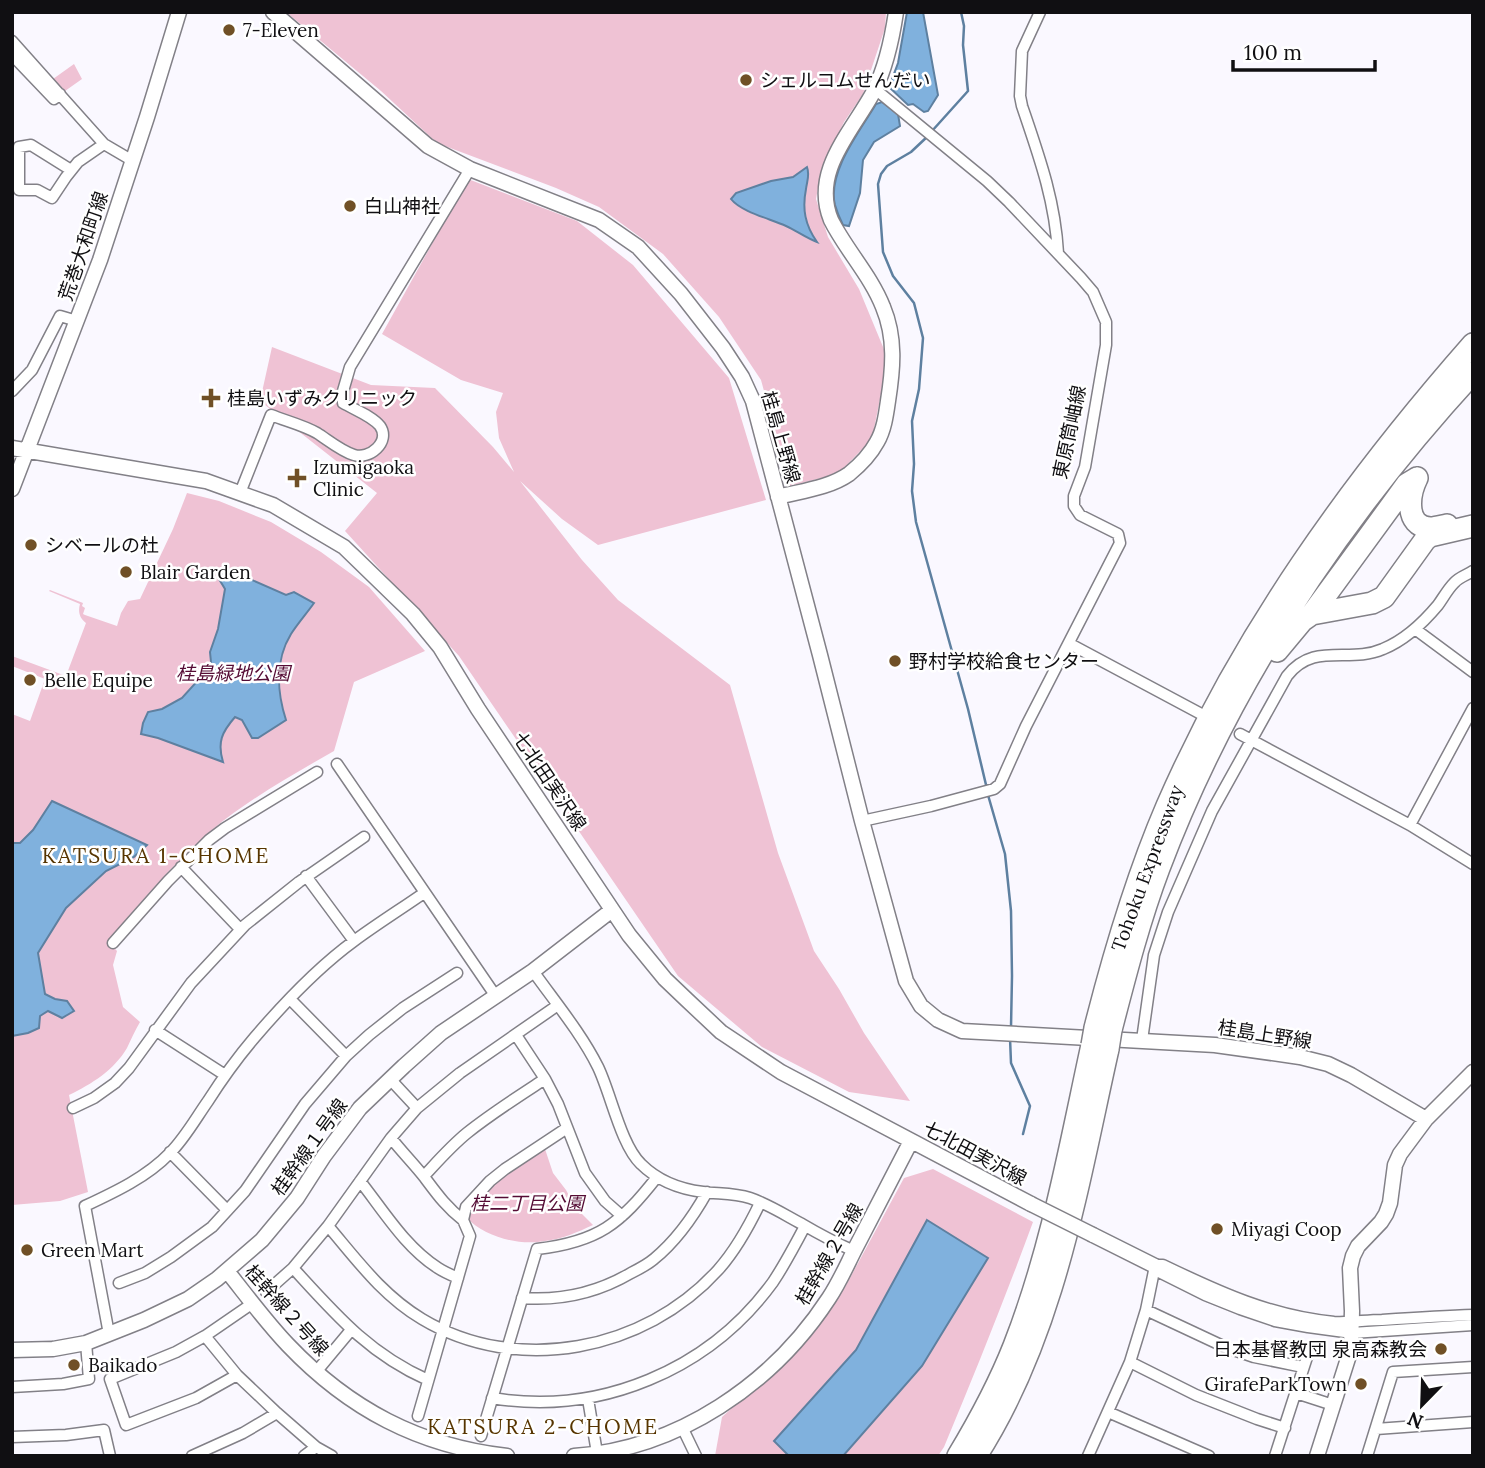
<svg xmlns="http://www.w3.org/2000/svg" width="1485" height="1468" font-family="Lora,'Noto Sans JP',serif">
  <style>
    .green { fill: #efc2d4 }
    .water { fill: #80b1dd; stroke: #5e80a0; stroke-width: 2 }
    .lines { fill: none; stroke-linecap: round; stroke-linejoin: round }
    .stream { stroke: #5e80a0; stroke-width: 2.5 }
    .minor-casing { stroke: #828087; stroke-width: 13 }
    .tertiary-casing { stroke: #828087; stroke-width: 17 }
    .motorway-casing { stroke: #828087; stroke-width: 24 }
    .minor { stroke: #fff; stroke-width: 10 }
    .tertiary { stroke: #fff; stroke-width: 14 }
    .motorway { stroke: #fff; stroke-width: 21 }
    .tertiary-bridge-casing { stroke: #828087; stroke-width: 17; stroke-linecap: butt }
    .motorway-bridge-casing { stroke: #828087; stroke-width: 24; stroke-linecap: butt }
    .tertiary-bridge { stroke: #fff; stroke-width: 14 }
    .motorway-bridge { stroke: #fff; stroke-width: 21 }
    .poi-dot { fill: #705026; stroke: #fff; stroke-width: 2.5 }
    .labels { text-anchor: middle; stroke-width: 5; stroke-linejoin: round; paint-order: stroke }
    .poi-label { font-size: 19px; fill: #100f12; stroke: #fff; text-anchor: start }
    .street-label { font-size: 19px; fill: #100f12; stroke: #fff }
    .park-label { font-size: 19px; font-style: italic; fill: #550c35; stroke: #fff }
    .neighbourhood-label { font-size: 21px; letter-spacing: 2px; fill: #573500; stroke: #fff }
  </style>
  <rect width="100%" height="100%" fill="#faf8ff"/>
  <path class="green" d="M286 12H886L885 28 863 94 844 122 821 171 816 199 828 237 859 289 888 359 872 439 842 470 825 477 790 486 761 380 719 317 663 254 599 207 556 188 437 143 381 91Z
    M74 64 82 79 65 91 53 79Z
    M468 179 577 221 633 265 729 378 766 500 598 545 562 519 520 481 582 560 618 600 730 685 778 853 814 951 839 989 864 1033 910 1101 849 1092 762 1047 678 976 459 656 345 531 377 493 260 401 272 347 371 385 435 388 493 447 514 472 499 438 496 412 503 393 461 380 382 334Z
    M187 493 219 501 271 522 321 552 369 587 425 651 354 682 334 751C292 775 249 799 212 830 173 863 140 903 108 941L117 951 113 965 123 1007 140 1022C135 1031 131 1039 127 1048 114 1070 92 1084 69 1095L88 1192 60 1201 12 1205V714L30 721 45 679 12 666V656L66 676 86 623C79 618 78 611 80 604L49 591 50 590 83 603 82 606 85 608 83 614 85 615 117 626 121 613 128 601 140 599 173 529Z
    M544 1146 553 1173 566 1190 575 1207 593 1225C578 1232 562 1239 545 1241 519 1246 485 1237 467 1218 487 1182 512 1169 544 1146Z
    M933 1169 1033 1222C1005 1298 975 1373 944 1447L938 1456H715L722 1417 807 1340 844 1289 904 1178Z"/>
  <path class="water" d="M907 12H923L938 95 928 111 924 112 913 104 908 105 889 87 898 63Z
    M882 102 898 114 900 126 874 142 863 160 860 193 849 226 843 225C840 219 837 212 835 205 827 172 860 131 876 104Z
    M807 167C810 175 807 181 806 189 802 209 805 225 817 242 806 238 797 231 786 226 771 219 741 212 731 199L736 193 771 181 793 177Z
    M227 569 286 595 294 592 314 603C307 613 298 623 291 634 275 660 277 692 286 720L258 738H252L242 720 235 717C222 732 217 742 223 762L158 738 141 734 143 723 148 712 162 709 182 698 202 676 211 662 210 652 218 629 225 589 219 579Z
    M52 801 147 845 134 857 106 871 66 908 38 953 45 994 55 999 67 1001 74 1011 62 1018 48 1011 40 1016 39 1028 28 1033 12 1036V843H20L33 830Z
    M927 1220 988 1258 922 1366 843 1456H789L774 1441 856 1350Z"/>
  <g class="lines">
    <path class="stream" d="M932 131 968 91 963 45 964 26 961 12
      M928 136 911 152 887 166 881 174 878 184 883 252 893 276 914 303 923 338 919 389 912 421 914 464 912 491 916 522 968 709 987 789
      M988 795 1005 854 1011 911 1012 976 1011 1027
      M1010 1038 1011 1063 1030 1106 1023 1134"/>
    <g class="minor-casing">
      <path id="minor" d="M1040 12 1022 51 1020 96 1022 106C1039 156 1055 200 1058 253
        M12 41 104 144 133 161
        M12 55 54 99 60 94
        M71 170 31 145 19 147V190H37L52 198 66 177 78 162 104 144
        M12 391 32 370 60 316 77 321
        M240 493 271 415C286 421 303 425 317 433 328 440 341 451 354 455 369 460 391 442 380 426 372 416 355 410 343 403V391L350 367 470 169
        M1415 629 1473 672
        M1070 644 1203 715
        M1240 734 1410 825 1473 864
        M337 764 495 995
        M862 821 931 806 994 789 1000 784 1026 726 1120 543 1118 534 1080 515 1074 506V496L1085 467 1106 345V322L1093 292 1081 278 1009 202 987 181 875 89
        M1410 825 1473 708
        M181 867 240 929
        M306 876 354 941
        M113 943 168 881 209 840 225 828 317 772
        M533 971C555 1002 581 1033 598 1067 611 1094 621 1145 641 1164 658 1181 679 1189 703 1192 718 1194 734 1193 750 1198 768 1204 785 1215 802 1224 819 1234 836 1243 854 1251
        M290 999 346 1056
        M155 1030 225 1075
        M516 1035 545 1079 558 1104 585 1173 605 1201 622 1216
        M1142 1040 1154 955 1168 912 1212 811 1287 676C1314 641 1349 664 1383 649 1405 640 1423 623 1438 605 1443 598 1448 589 1454 583 1459 577 1467 575 1473 571
        M390 1079 417 1108
        M73 1108 94 1098 115 1083 129 1068 191 983 245 925 299 882 364 837
        M391 1138C402 1152 414 1164 425 1178 437 1194 447 1208 463 1220
        M170 1152 227 1210
        M424 1176C438 1161 451 1146 467 1133 492 1113 519 1096 545 1079
        M360 1181C383 1210 405 1247 438 1268 444 1272 451 1275 458 1278
        M328 1226C357 1260 382 1295 422 1319 517 1376 645 1351 718 1270 735 1251 749 1226 760 1203
        M1157 1265H1163C1219 1292 1271 1316 1334 1322 1350 1323 1366 1320 1382 1320 1412 1318 1443 1316 1473 1315
        M1155 1266 1161 1273 1205 1295 1240 1309 1275 1321 1308 1327 1352 1333 1473 1325
        M293 1268C335 1314 369 1354 428 1380
        M119 1283 145 1273 171 1257 212 1227 245 1191 305 1104 346 1056 369 1035 403 1008 457 973
        M266 1292 293 1268 328 1226 391 1138 417 1108 460 1073 558 1005
        M522 1298C561 1301 597 1293 631 1273 639 1269 647 1265 654 1259 676 1241 693 1217 707 1192
        M1146 1310 1225 1347 1254 1357 1303 1367
        M109 1334 85 1206C115 1192 147 1177 170 1153 185 1138 196 1118 208 1101 222 1079 238 1057 255 1037 285 1002 317 968 354 941 377 924 401 909 424 893
        M205 1336 237 1375 277 1413 316 1447 332 1456
        M1130 1362 1196 1395 1257 1419 1285 1428
        M316 1372 351 1330
        M237 1375 196 1398 126 1425 110 1379 176 1352 205 1336 253 1303
        M12 1387 63 1384 89 1379 86 1343
        M1296 1393 1333 1405
        M492 1398C600 1416 709 1370 773 1282 785 1264 795 1245 805 1226
        M588 1399 597 1453
        M1108 1412 1209 1456
        M418 1416 470 1236 463 1220 466 1207 490 1181 505 1169 567 1128
        M682 1427 696 1456
        M1376 1429 1473 1422
        M481 1436 537 1249C598 1242 620 1224 657 1177
        M12 1437 66 1435 104 1430 110 1456
        M192 1456 243 1433 277 1413
        M304 1456 316 1447
        M1088 1456 1130 1362 1146 1310 1155 1266
        M1275 1456 1309 1351
        M1367 1456 1393 1372 1473 1367"/>
    </g>
    <g class="tertiary-casing">
      <path id="tertiary" d="M273 12 428 146 470 169 599 220 638 247 681 294 723 348 742 377 753 401 820 655 862 821 906 981 921 1006 938 1020 962 1031 1215 1045 1300 1057 1328 1064 1351 1075 1426 1119 1473 1072
        M12 448 206 481 273 505 344 547 413 614 440 647 478 709 629 935 665 979 687 1000 721 1032 781 1072 1031 1204
        M12 489 100 260 147 117 179 12
        M778 497C801 491 829 488 849 474 860 465 870 455 877 442 884 430 886 415 888 401 893 369 896 338 883 307 871 276 846 250 831 220 811 171 852 132 874 91 886 67 892 39 896 12
        M1093 1235 1155 1266
        M227 1271C247 1296 266 1322 288 1345 349 1409 419 1446 507 1456
        M12 1350 53 1349 86 1343 144 1320 188 1299 217 1279 262 1240 297 1198 324 1156 360 1108 404 1066 441 1033 533 971 612 910
        M574 1456C678 1449 773 1384 829 1298 839 1283 846 1267 854 1251 873 1214 892 1178 911 1141
        M1317 1456 1351 1349 1352 1311 1350 1268 1353 1256 1358 1246 1381 1222 1386 1214 1390 1203 1395 1165 1400 1154 1426 1119"/>
    </g>
    <g class="motorway-casing">
      <path id="motorway" d="M1417 478C1409 494 1404 526 1430 528 1435 528 1442 526 1447 525
        M1312 614 1399 495 1407 484 1417 478
        M1277 651 1302 621 1312 614 1372 603 1384 597 1425 540 1430 536 1473 526
        M1095 1028C1114 953 1136 878 1167 806 1241 636 1350 484 1473 344
        M1111 1030C1125 976 1139 921 1159 868 1229 683 1340 518 1473 373
        M958 1456C979 1421 999 1384 1014 1346 1052 1249 1070 1146 1092 1045
        M976 1456C1054 1335 1077 1187 1108 1049"/>
    </g>
    <use href="#minor" class="minor"/>
    <use href="#tertiary" class="tertiary"/>
    <use href="#motorway" class="motorway"/>
    <g class="tertiary-bridge-casing">
      <path id="tertiary-bridge" d="M1031 1204 1093 1235"/>
    </g>
    <g class="motorway-bridge-casing">
      <path id="motorway-bridge" d="M1092 1045 1095 1028
        M1108 1049 1111 1030"/>
    </g>
    <use href="#tertiary-bridge" class="tertiary-bridge"/>
    <use href="#motorway-bridge" class="motorway-bridge"/>
  </g>
  <g class="poi-dot">
    <circle cx="229" cy="30" r="7"/>
    <circle cx="746" cy="80" r="7"/>
    <circle cx="350" cy="206" r="7"/>
    <path d="M207.5 387.5h7v7h7v7h-7v7h-7v-7h-7v-7h7z"/>
    <path d="M293.5 467.5h7v7h7v7h-7v7h-7v-7h-7v-7h7z"/>
    <circle cx="31" cy="545" r="7"/>
    <circle cx="126" cy="572" r="7"/>
    <circle cx="895" cy="661" r="7"/>
    <circle cx="30" cy="680" r="7"/>
    <circle cx="1217" cy="1229" r="7"/>
    <circle cx="27" cy="1250" r="7"/>
    <circle cx="1441" cy="1349" r="7"/>
    <circle cx="74" cy="1365" r="7"/>
    <circle cx="1361" cy="1384" r="7"/>
  </g>
  <g class="labels">
    <g class="poi-label">
      <text x="243" y="37">7-Eleven</text>
      <text x="760" y="87">シェルコムせんだい</text>
      <text x="364" y="213">白山神社</text>
      <text x="227" y="405">桂島いずみクリニック</text>
      <text x="313" y="474">Izumigaoka<tspan x="313" dy="22">Clinic</tspan></text>
      <text x="45" y="552">シベールの杜</text>
      <text x="140" y="579">Blair Garden</text>
      <text x="909" y="668">野村学校給食センター</text>
      <text x="44" y="687">Belle Equipe</text>
      <text x="1231" y="1236">Miyagi Coop</text>
      <text x="41" y="1257">Green Mart</text>
      <text x="1427" y="1356" text-anchor="end">日本基督教団 泉高森教会</text>
      <text x="88" y="1372">Baikado</text>
      <text x="1347" y="1391" text-anchor="end">GirafeParkTown</text>
    </g>
    <g class="street-label">
      <text transform="translate(83 246) rotate(-71)" y="7">荒巻大和町線</text>
      <text transform="translate(1069 432) rotate(-78)" y="7">東原筒岫線</text>
      <text transform="translate(781 437) rotate(74)" y="7">桂島上野線</text>
      <text transform="translate(550 781) rotate(56)" y="7">七北田実沢線</text>
      <text transform="translate(1147 868) rotate(-70)" y="7">Tohoku Expressway</text>
      <text transform="translate(1265 1034) rotate(9)" y="7">桂島上野線</text>
      <text transform="translate(309 1147) rotate(-54)" y="7">桂幹線１号線</text>
      <text transform="translate(975 1153) rotate(28)" y="7">七北田実沢線</text>
      <text transform="translate(829 1254) rotate(-60)" y="7">桂幹線２号線</text>
      <text transform="translate(287 1310) rotate(48)" y="7">桂幹線２号線</text>
    </g>
    <g class="park-label">
      <text x="233" y="680">桂島緑地公園</text>
      <text x="527" y="1210">桂二丁目公園</text>
    </g>
    <g class="neighbourhood-label">
      <text x="156" y="863">KATSURA 1-CHOME</text>
      <text x="543" y="1434">KATSURA 2-CHOME</text>
    </g>
  </g>
  <rect width="1485" height="1468" fill="none" stroke="#100f12" stroke-width="28"/>
  <g transform="translate(1422 1405) rotate(203)" stroke="#ffffff" stroke-width="5" paint-order="stroke">
  <path d="M0-5L12 26L0 18L-12 26Z" fill="#100f12"/>
  <text y="-10" font-size="19" font-weight="bold" text-anchor="middle" fill="#100f12">N</text>
  </g>
  <path d="M1233 60v10h142v-10" fill="none" stroke="#100f12" stroke-width="3.5"/>
  <text x="1244" y="60" font-size="21" fill="#100f12" stroke="#ffffff" stroke-width="5" paint-order="stroke">100 m</text>
</svg>
